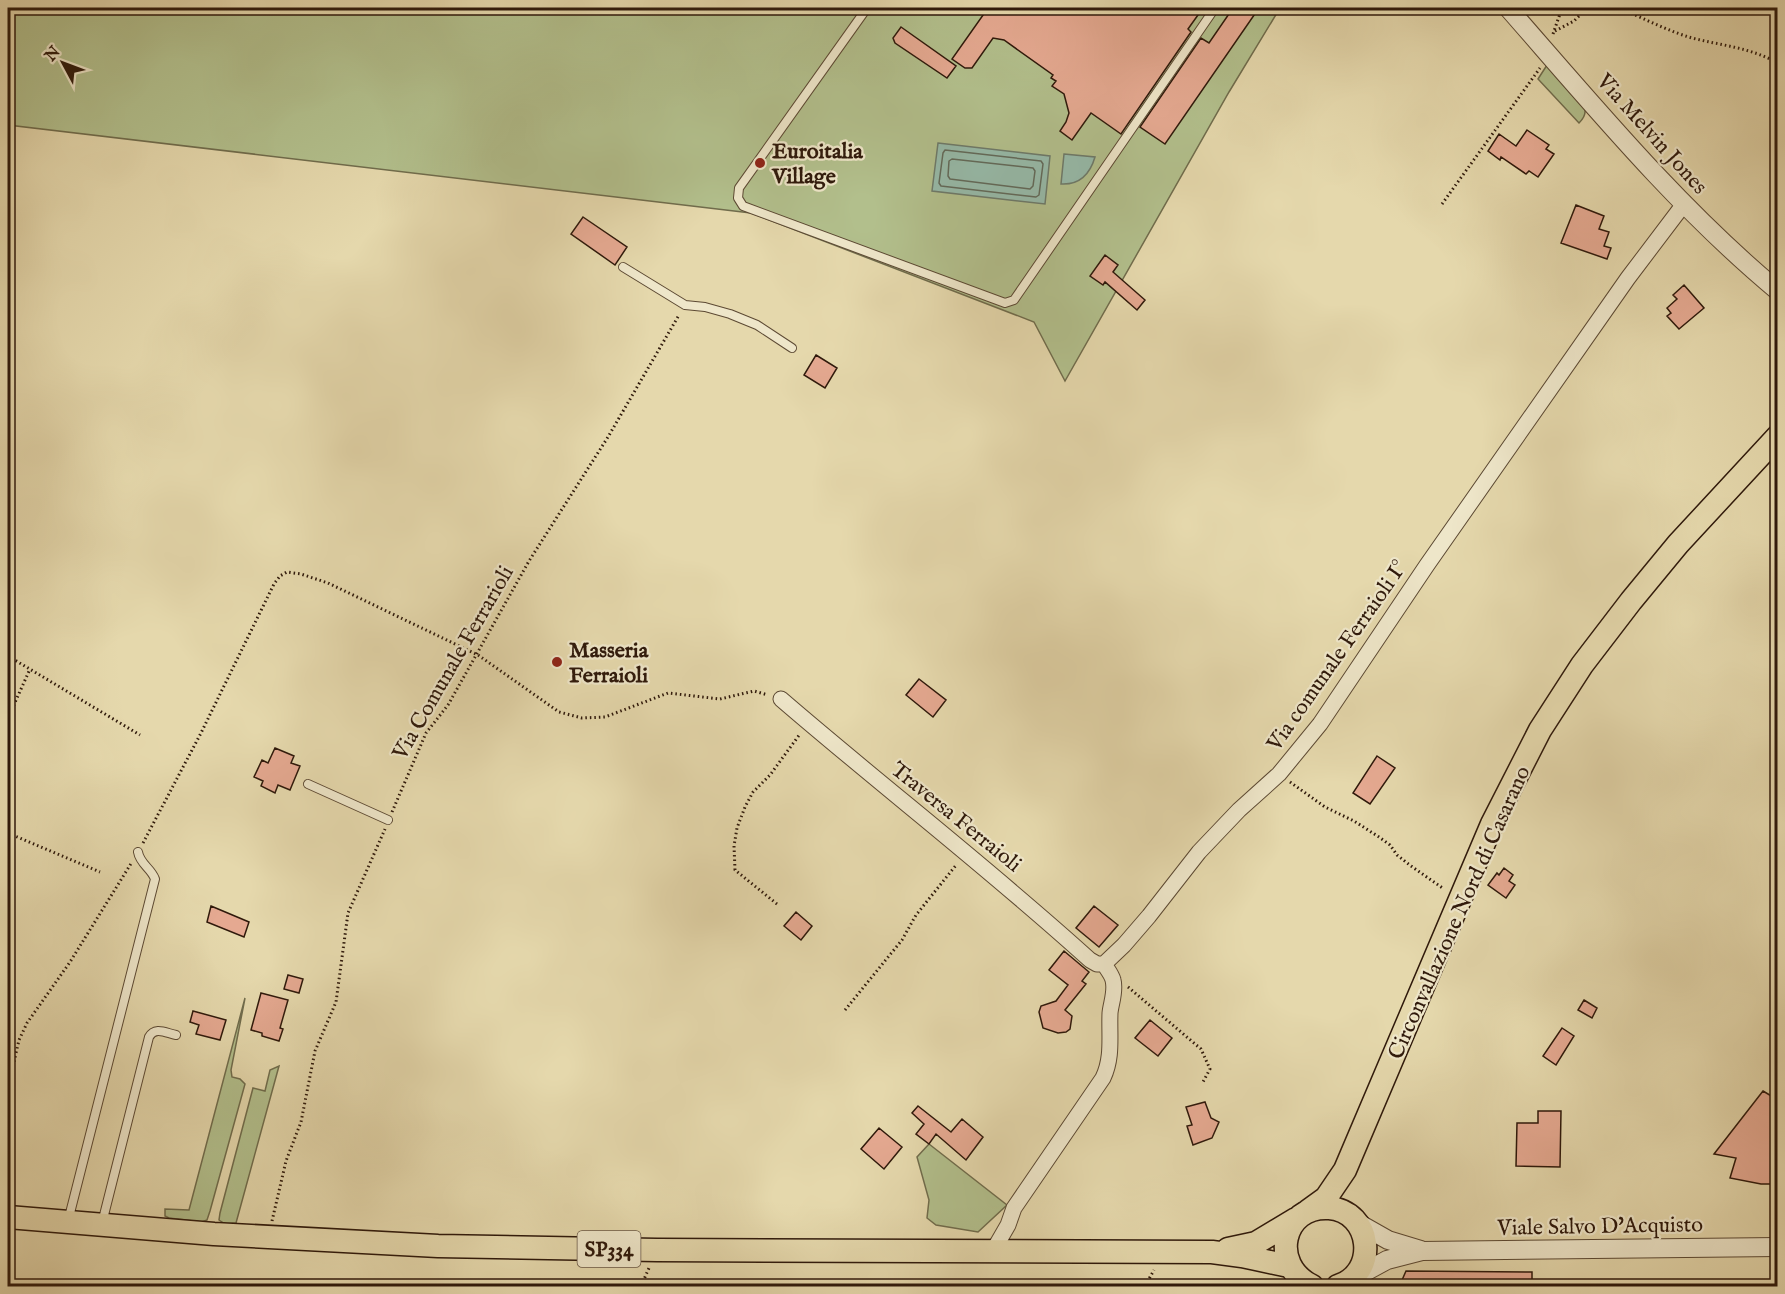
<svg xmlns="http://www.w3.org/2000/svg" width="1785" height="1294" font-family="'IM FELL English',serif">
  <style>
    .green { fill: #b2bf8c; stroke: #706c4c; stroke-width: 1.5 }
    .water { fill: #96baa9; stroke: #6d7a6a; stroke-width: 1.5 }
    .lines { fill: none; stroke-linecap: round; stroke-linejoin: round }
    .shore { stroke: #626a5a; stroke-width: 1.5 }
    .building { fill: #e5a991; stroke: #2f190b; stroke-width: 1.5 }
    .service-casing { stroke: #5c4933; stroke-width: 10 }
    .minor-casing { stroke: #5c4933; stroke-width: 17 }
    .tertiary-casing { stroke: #5c4933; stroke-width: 20 }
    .primary-casing { stroke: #2f190b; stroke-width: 25 }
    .path { stroke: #2f190b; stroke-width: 3; stroke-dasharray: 1.5 3; stroke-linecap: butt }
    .service { stroke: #eee6c9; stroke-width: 8 }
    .minor { stroke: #eee6c9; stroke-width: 15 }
    .tertiary { stroke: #eee6c9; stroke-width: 18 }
    .primary { stroke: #e5d8ac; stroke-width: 22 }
    .poi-dot { fill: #8f2418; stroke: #eee6c9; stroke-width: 2 }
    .labels { text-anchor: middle; stroke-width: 4.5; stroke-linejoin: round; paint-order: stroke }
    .shield { fill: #eee6c9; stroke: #685644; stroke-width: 1.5 }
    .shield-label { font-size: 21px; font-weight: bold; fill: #2f190b }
    .street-label { font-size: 22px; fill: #2f190b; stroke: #eee6c9 }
    .poi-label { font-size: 22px; font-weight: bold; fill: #2f190b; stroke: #eee6c9; text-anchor: start }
  </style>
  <rect width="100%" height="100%" fill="#e5d8ac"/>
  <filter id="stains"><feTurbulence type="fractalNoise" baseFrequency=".00333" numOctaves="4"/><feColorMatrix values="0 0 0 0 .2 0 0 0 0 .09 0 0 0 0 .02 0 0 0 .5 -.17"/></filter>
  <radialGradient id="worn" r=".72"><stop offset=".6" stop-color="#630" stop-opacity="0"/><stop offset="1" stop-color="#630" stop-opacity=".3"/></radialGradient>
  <path class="green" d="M8 8H1280L1229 92 1065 381 1034 322 751 213 8 125Z
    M1547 65 1584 107C1587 113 1584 118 1579 123L1538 79Z
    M245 998 231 1070 232 1077 240 1079 245 1084 210 1211 207 1220 202 1222 169 1218 165 1216V1209L189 1210Z
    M279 1066 236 1223 225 1224 219 1220 220 1213 253 1088 265 1091 270 1070Z
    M929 1144 1007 1205 978 1232 936 1225 927 1218 929 1200 917 1157Z"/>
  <path class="water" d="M938 143 1050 156 1045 204 932 191Z
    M1064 154 1095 157C1090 174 1079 185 1061 184Z"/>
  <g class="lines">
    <path class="shore" d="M945 150 1041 161 1043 164 1039 195 1036 197 941 186 939 183 943 153Z
      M952 159 1033 168 1035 171 1033 186 1030 189 950 179 948 176 949 161Z"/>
  </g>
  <path class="building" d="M988 8H1203L1188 29 1191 32 1121 134 1091 113 1072 140 1060 131 1066 122 1069 113 1064 94 1052 86 1056 81 1051 78 1053 75 1004 40 993 38 972 68H965L952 59Z
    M1233 8H1259L1165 144 1140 127 1201 38 1209 43Z
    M901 27 956 66 947 78 895 43 893 38Z
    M1527 130 1549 145 1546 149 1554 154 1538 177 1529 171 1526 174 1501 157 1500 160 1488 151 1499 134 1516 146Z
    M1576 205 1604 216 1599 229 1609 232 1604 246 1611 248 1607 259 1561 243Z
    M583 217 627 247 615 265 571 234Z
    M1105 255 1118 265 1113 272 1145 300 1137 310 1105 282 1103 285 1090 276Z
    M1684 285 1704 308 1679 329 1667 316 1671 313 1667 308 1677 299 1673 295Z
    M816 355 837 368 825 388 804 375Z
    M919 679 946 700 933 717 906 695Z
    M275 748 294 756 291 763 300 766 290 790 278 785 275 793 261 786 263 781 254 777 262 760 268 763Z
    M1377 756 1395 768 1370 804 1353 793Z
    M1504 868 1513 875 1509 881 1515 885 1506 898 1488 885 1497 873 1499 875Z
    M211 906 249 922 244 937 207 922Z
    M1094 906 1118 925 1099 947 1076 928Z
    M796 912 812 926 801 940 784 926Z
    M1064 951 1089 972 1082 981 1086 984 1065 1010 1072 1016 1070 1029 1066 1032 1058 1033 1043 1028 1039 1012 1041 1006 1056 1001 1068 985 1049 970Z
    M288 975 303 979 299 993 284 989Z
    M261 993 288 1000 280 1028 283 1029 279 1041 262 1036V1033L251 1030Z
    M1584 1000 1597 1008 1592 1018 1578 1010Z
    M193 1011 226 1020 220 1040 196 1034 199 1025 190 1022Z
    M1150 1020 1172 1038 1158 1056 1135 1038Z
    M1562 1028 1574 1036 1556 1065 1543 1056Z
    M1763 1091 1778 1100V1184H1761L1730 1178 1736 1158 1714 1154Z
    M1205 1102 1211 1118 1219 1122 1212 1138 1193 1145 1187 1126 1192 1125 1186 1107Z
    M918 1106 951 1132 962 1119 983 1137 966 1160 936 1134 929 1144 916 1134 924 1124 912 1113Z
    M1538 1111H1561L1560 1167 1516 1166 1517 1123H1538Z
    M879 1128 902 1147 884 1169 861 1149Z
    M1406 1271 1532 1272V1287H1399Z"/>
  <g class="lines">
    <g class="service-casing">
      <path id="service" d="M867 8 739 188 738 198 743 206 1005 303 1014 300 1215 8
        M623 267 685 305 705 307 730 314 757 325 792 348
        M308 784 388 820
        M68 1221 155 879C151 868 140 864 138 852
        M102 1223 149 1037C155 1026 166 1033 176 1035"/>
    </g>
    <g class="minor-casing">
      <path id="minor" d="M781 699C883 787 990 869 1090 960L1097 964H1104
        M993 1251 1008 1225 1014 1208 1103 1078C1113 1057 1109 1036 1110 1013 1111 1003 1116 991 1113 980 1112 975 1107 969 1104 964L1124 945 1149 916 1199 852 1239 810 1279 774 1320 724 1427 565 1628 278 1684 204"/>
    </g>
    <g class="tertiary-casing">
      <path id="tertiary" d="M1508 8C1593 105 1678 208 1778 291
        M1358 1223 1388 1240 1421 1250
        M1352 1279 1387 1260 1422 1251 1778 1247"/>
    </g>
    <g class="primary-casing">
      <path id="primary" d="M1308 1211 1326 1198 1345 1170 1492 824 1540 730 1582 665 1631 601 1678 544 1778 436
        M8 1217 214 1234 438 1246 657 1250 1212 1252 1242 1256 1289 1266
        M1228 1249 1256 1243 1296 1219
        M1312 1286C1269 1265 1282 1205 1329 1208 1372 1211 1379 1273 1338 1286"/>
    </g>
    <path class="path" d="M1619 8C1643 18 1668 31 1692 38 1719 45 1746 47 1772 60
      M1555 31 1574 21 1587 8
      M1553 34 1562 8
      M1442 204 1540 68
      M8 656 140 735
      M8 718 30 669
      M1290 782 1325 807 1354 821 1379 837 1390 845 1397 855 1411 866 1444 889
      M392 812 426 733 448 705 529 561 608 437 679 315
      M8 833 100 872
      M143 843 201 733 274 584 280 576 287 572 301 574 328 583 478 655 559 712 582 718 605 717 668 693 720 699 754 691 768 695
      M777 904 735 870 734 846 737 828 745 807 753 792 770 775 800 734
      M1128 987 1201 1049 1210 1069 1203 1082
      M845 1010 902 940 916 915 957 864
      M8 1088 19 1040 27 1023 70 962 132 862
      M272 1221 286 1161 301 1122 315 1051 336 1002 348 913 385 829
      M641 1286 649 1268
      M1145 1286 1154 1270"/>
    <use href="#service" class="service"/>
    <use href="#minor" class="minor"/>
    <use href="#tertiary" class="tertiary"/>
    <use href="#primary" class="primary"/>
  </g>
  <g class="poi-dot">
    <circle cx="760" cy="163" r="6"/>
    <circle cx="557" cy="662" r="6"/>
  </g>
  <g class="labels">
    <rect class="shield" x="577.5" y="1231" width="63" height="36" rx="4.5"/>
    <g class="shield-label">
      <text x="609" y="1256">SP334</text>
    </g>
    <g class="street-label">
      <text transform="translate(1653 133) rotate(48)" y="8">Via Melvin Jones</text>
      <text transform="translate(1336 655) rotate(-55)" y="8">Via comunale Ferraioli I°</text>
      <text transform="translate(452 662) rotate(-60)" y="8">Via Comunale Ferrarioli</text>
      <text transform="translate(957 816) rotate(39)" y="8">Traversa Ferraioli</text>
      <text transform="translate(1458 912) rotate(-66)" y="8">Circonvallazione Nord di Casarano</text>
      <text transform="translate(1600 1225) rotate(-1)" y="8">Viale Salvo D'Acquisto</text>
    </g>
    <g class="poi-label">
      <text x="772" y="158">Euroitalia<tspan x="772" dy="25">Village</tspan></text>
      <text x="569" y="657">Masseria<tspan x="569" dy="25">Ferraioli</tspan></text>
    </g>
  </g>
  <rect width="1785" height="1294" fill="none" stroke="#e5d8ac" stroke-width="30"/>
  <rect x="9" y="9" width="1767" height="1276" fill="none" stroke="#2f190b" stroke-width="3"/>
  <rect x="15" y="15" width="1755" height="1264" fill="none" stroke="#2f190b" stroke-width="1.5"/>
  <g transform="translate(63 63) rotate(311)" stroke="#eee6c9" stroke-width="4.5" paint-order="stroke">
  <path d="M0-4.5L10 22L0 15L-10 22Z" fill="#2f190b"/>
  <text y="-9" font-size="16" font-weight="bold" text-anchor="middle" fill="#2f190b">N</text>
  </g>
  <rect width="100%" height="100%" filter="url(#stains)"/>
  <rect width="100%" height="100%" fill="url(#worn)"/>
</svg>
